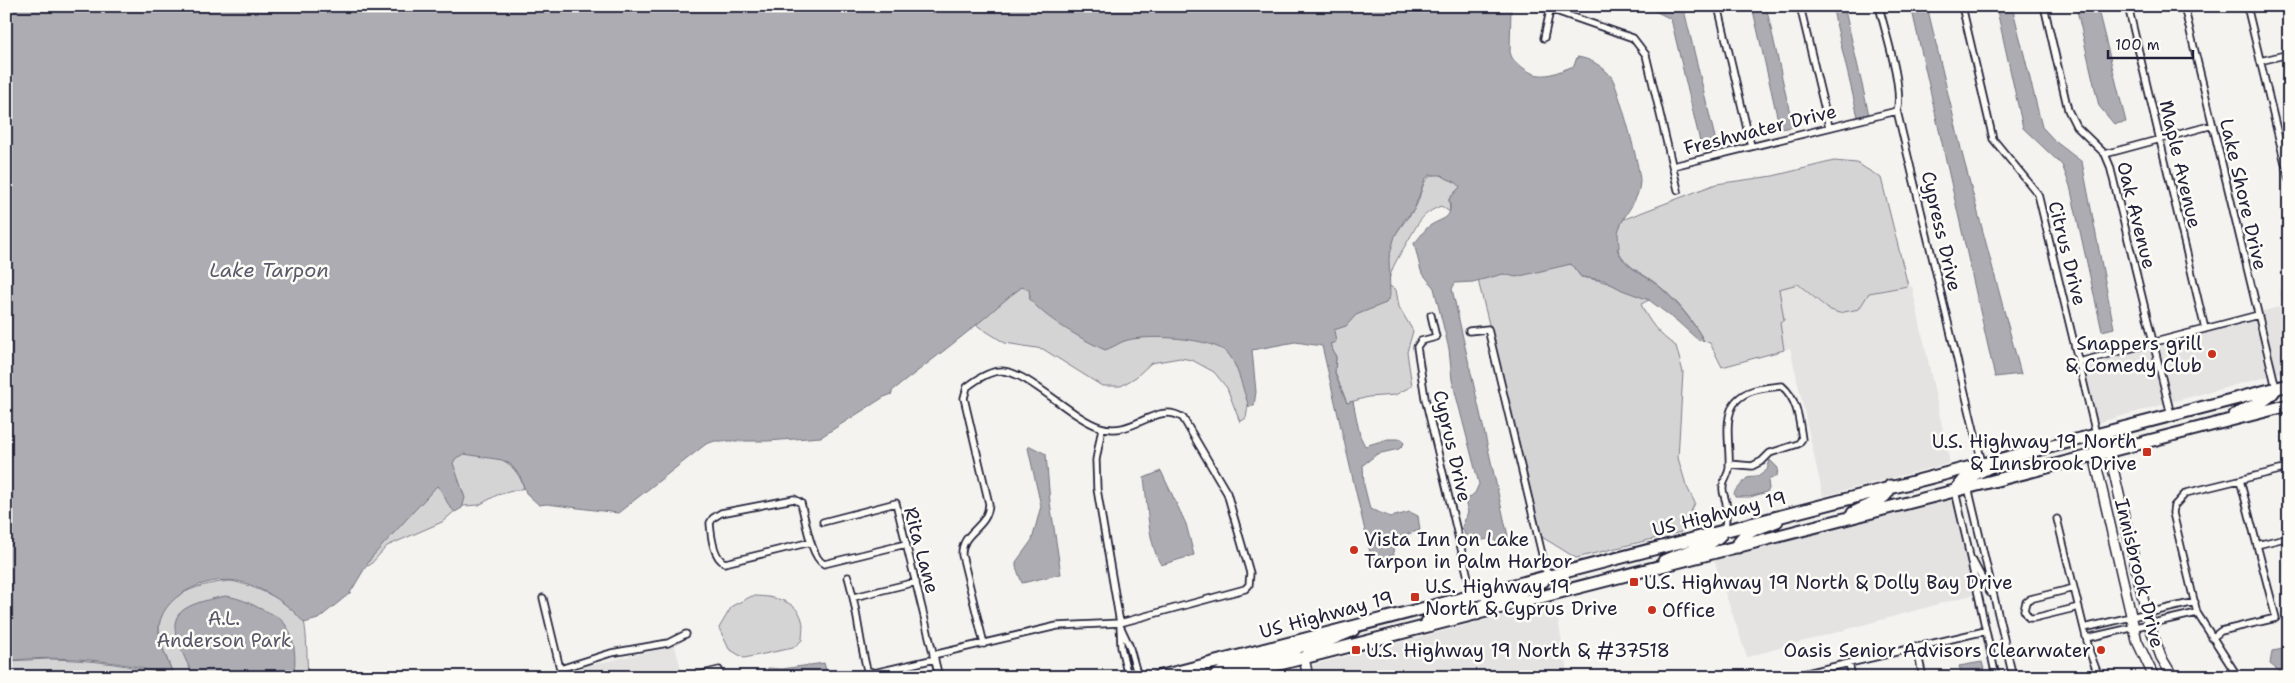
<svg xmlns="http://www.w3.org/2000/svg" width="2295" height="683" font-family="'Shantell Sans',sans-serif">
  <style>
    .built { fill: #e4e3e2 }
    .green { fill: #d5d4d5; stroke: #7c7b88 }
    .water { fill: #acacb2; stroke: #757582 }
    .lines { fill: none; stroke-linecap: round; stroke-linejoin: round }
    .street-casing { stroke: #22223b; stroke-width: 9 }
    .secondary-casing { stroke: #22223b; stroke-width: 12 }
    .highway-casing { stroke: #22223b; stroke-width: 15 }
    .street { stroke: #fdfcf7; stroke-width: 5.5 }
    .secondary { stroke: #fdfcf7; stroke-width: 9 }
    .highway { stroke: #fdfcf7; stroke-width: 11 }
    .poi-dot { fill: #c8321e; stroke: #fdfcf7; stroke-width: 2 }
    .labels { text-anchor: middle; stroke-width: 5; stroke-linejoin: round; paint-order: stroke }
    .street-label { font-size: 19px; fill: #22223b; stroke: #fdfcf7 }
    .poi-label { font-size: 19px; fill: #22223b; stroke: #fdfcf7; text-anchor: start }
    .park-label { font-size: 19px; fill: #585769; stroke: #fdfcf7 }
    .water-label { font-size: 20px; font-style: italic; fill: #59596b; stroke: #fdfcf7 }
  </style>
  <rect width="100%" height="100%" fill="#f4f3ef"/>
  <filter id="ink" filterUnits="userSpaceOnUse"><feTurbulence type="fractalNoise" baseFrequency=".02" numOctaves="2"/><feDisplacementMap in="SourceGraphic" scale="10" xChannelSelector="R" yChannelSelector="G"/><feConvolveMatrix kernelMatrix="1 2 1 2 8 2 1 2 1" color-interpolation-filters="sRGB"/></filter>
  <g filter="url(#ink)">
    <path class="built" d="M1798 284 1827 309H1859L1869 293 1912 286 1950 463 1823 496 1790 348 1784 350 1780 334V323L1784 320 1778 289Z
      M2289 287V371L2276 374 2260 312 2283 306 2279 290Z
      M2255 319 2270 376 2171 402 2157 345Z
      M2151 346 2165 404 2097 423 2083 364Z
      M1954 499 1975 594 1747 657 1714 560Z
      M1555 602 1568 677H1311L1309 666Z
      M675 646 683 677H566L564 671Z
      M1303 668 1305 677H1272Z"/>
    <path class="green" d="M1834 161 1857 163 1881 178 1908 286 1869 293 1859 309 1839 313 1828 309 1798 284 1779 289 1784 320 1780 323 1784 350 1722 367 1710 343 1704 341C1693 321 1677 300 1658 285 1636 268 1624 268 1614 240L1622 220 1716 184 1773 176Z
      M1439 174 1459 184 1460 187 1449 199 1450 212 1441 206C1421 214 1419 222 1409 239 1400 255 1391 266 1388 285L1396 290 1399 307 1413 331 1407 352 1412 386 1395 395 1368 397 1347 403 1335 373 1336 357 1323 331C1352 290 1383 250 1413 211 1424 196 1418 176 1439 174Z
      M1571 264 1581 277C1605 280 1627 290 1649 300L1641 304C1648 321 1660 336 1676 346L1683 372 1678 458 1686 485 1695 503 1681 532 1576 558 1542 537 1476 272Z
      M1022 287 1038 293V296L1029 298 1126 331 1229 336 1249 399 1246 418 1240 422 1227 388 1214 372 1192 360 1180 358 1151 363 1136 377 1121 386H1102L1043 349 1005 343 973 323 995 303Z
      M478 447C500 458 516 463 524 488L497 495 479 505 463 506 456 510 442 522 387 546 370 565 352 571 451 457Z
      M231 581C252 585 294 602 304 622 307 631 307 665 308 677H174C169 662 159 644 159 628 159 593 204 583 231 581Z
      M752 596C769 596 797 599 802 620 804 626 802 634 802 640L793 648 744 658 729 649 719 628 732 606Z
      M49 659C92 660 129 664 171 677H6V661Z"/>
    <path class="water" d="M6 6H1511L1510 52C1512 60 1516 63 1522 67 1541 82 1554 73 1574 66L1577 57C1589 58 1605 67 1612 78 1618 88 1641 170 1640 182 1639 201 1625 212 1619 229 1617 234 1619 242 1619 248L1617 249C1624 268 1646 275 1660 287 1678 303 1693 321 1704 341L1698 340 1677 321 1649 300 1622 290 1603 280 1581 277 1571 264 1516 277 1503 274 1473 282 1455 283 1452 289 1509 541 1498 545 1493 538 1468 543 1462 527 1468 512 1465 501 1475 493 1479 484 1452 380 1449 349 1434 288 1421 271 1414 243C1419 239 1422 233 1427 228 1440 217 1454 222 1449 199L1460 187C1457 180 1447 181 1442 175H1430L1425 179 1414 210 1405 219 1395 236 1389 258 1390 296 1386 303 1356 315 1346 326 1334 330 1336 342 1330 344 1336 357 1335 373 1347 403 1353 401 1360 436 1365 446 1388 439H1402L1404 444 1399 449 1377 454 1363 465 1364 485 1370 509 1391 517 1410 512 1418 516 1420 530 1399 537 1393 549 1394 555 1372 561 1322 346 1295 342 1252 350 1256 392 1254 406 1249 407C1243 390 1239 370 1230 356 1218 337 1141 333 1122 342 1116 345 1111 348 1105 350 1081 339 1044 318 1029 298H1030L1029 290 1022 287C1005 299 991 313 975 326 948 348 920 369 892 391V394L884 397 821 437 768 441H715L706 444 618 513 547 504 539 505 526 493 520 476 510 464 502 460 464 454 456 458 453 463 465 498 462 508 455 512C446 505 445 494 437 486L371 558 350 593 318 619 304 623C290 605 268 591 245 583 215 573 164 591 159 626 157 641 169 662 174 677 160 676 147 668 133 666 91 658 48 656 6 661Z
      M1645 6H1683L1717 146 1702 150 1671 19Z
      M1752 6H1766L1793 127 1780 129Z
      M1832 6H1844L1869 115 1858 117Z
      M1911 6H1927L1963 157 2021 374 1995 377Z
      M1996 6H2012L2042 127 2056 142 2082 162 2114 328 2102 331 2070 186 2062 165 2023 128Z
      M2076 6H2097L2126 122 2114 124 2099 106Z
      M1030 446 1046 454 1050 502 1061 574 1022 583 1016 567V562L1032 540 1041 506 1028 448Z
      M1770 460 1778 468 1777 476 1768 480 1769 489 1767 492 1750 497H1735L1734 493 1747 478 1759 476 1767 470Z
      M1161 471 1186 524 1194 555 1161 565C1147 540 1148 506 1144 478Z
      M226 596C239 598 248 602 259 608 268 612 279 616 285 624 295 637 297 661 293 677H194C168 624 160 608 226 596Z
      M2289 648V677H2282L2280 672 2270 664 2272 651Z
      M1982 662 1986 677H1963L1959 666Z
      M824 663 828 677H766L768 668 782 669Z"/>
    <g class="lines">
      <g class="street-casing">
        <path id="street" d="M1718 6 1751 146
          M1800 6 1829 127
          M1879 6C1885 32 1904 88 1897 111L1982 463
          M1962 6 1993 139 2038 194 2096 434
          M2044 6 2068 110 2076 126 2105 154 2110 166 2171 415
          M2128 6 2205 329
          M2184 6 2276 388
          M2247 6 2289 180
          M1550 9 1633 38 1646 55 1678 190
          M1544 38 1551 6
          M2260 61 2289 54
          M2105 154 2213 125
          M1673 166 1897 111
          M1431 315 1436 337 1421 341 1417 347 1425 398 1472 594
          M1469 331 1488 329 1547 575
          M2079 362 2258 315
          M1102 428 1096 460 1097 489 1120 623 1121 647 1128 677
          M1968 487 2013 677
          M1955 491 1969 551
          M2057 519 2090 653 2099 677
          M823 522 896 503 939 677
          M1725 529C1726 520 1727 511 1726 502 1725 498 1722 492 1723 487 1723 481 1728 476 1729 469 1731 449 1722 418 1736 401 1748 388 1766 388 1782 386 1798 400 1799 420 1802 439L1798 444 1770 453 1762 461 1752 466 1729 464
          M811 542 725 563C713 558 711 535 710 523L713 518 721 513 794 499 801 503C805 518 811 558 824 564L906 544
          M2257 545 2289 537
          M1968 548 1996 677
          M1973 561 1990 593
          M848 577C857 607 859 639 867 670L874 673 935 659
          M2074 588 2030 599 2026 602 2024 610 2029 618H2034L2079 607
          M854 597 916 582
          M543 598 562 677
          M1121 628 1129 645 1138 677
          M2084 628 2195 602
          M2087 638 2197 613
          M2212 638 2221 631 2276 618 2240 480
          M1916 646 1923 677
          M933 655 1057 626 1120 623 1245 589 1249 585 1250 573 1227 493 1183 418C1155 400 1135 438 1100 427 1071 418 1026 370 1001 371 989 371 976 380 967 387L964 398 989 504C988 529 961 531 962 555L984 644
          M1849 663 1852 677
          M896 668 899 677
          M560 669 611 653 668 643 686 634
          M695 676 719 670 721 677
          M1790 677 1985 631
          M2238 677 2197 613 2173 513 2174 506 2186 493 2284 469"/>
      </g>
      <g class="secondary-casing">
        <path id="secondary" d="M2096 434 2109 451 2149 624 2161 657 2173 677
          M2096 434 2094 455 2137 641 2154 677
          M1304 658 1308 677"/>
      </g>
      <g class="highway-casing">
        <path id="highway" d="M2235 415C2249 406 2268 403 2276 388
          M1955 491 1965 479 1995 464
          M1853 513C1865 506 1888 501 1890 486
          M1738 547C1739 531 1764 527 1777 521
          M1664 561C1684 551 1713 549 1725 529
          M1477 614C1485 597 1504 596 1521 591 1529 588 1536 585 1543 581
          M1427 622C1444 613 1463 611 1472 594
          M1308 654C1319 641 1338 638 1353 630
          M1158 677 2289 385
          M1215 677 1223 671 1293 650 1313 640
          M1229 677 2289 405"/>
      </g>
      <use href="#street" class="street"/>
      <use href="#secondary" class="secondary"/>
      <use href="#highway" class="highway"/>
    </g>
  </g>
  <g class="poi-dot">
    <circle cx="2212" cy="354" r="5"/>
    <rect x="2142" y="447" width="10" height="10" rx="2.5"/>
    <circle cx="1354" cy="550" r="5"/>
    <rect x="1629" y="577" width="10" height="10" rx="2.5"/>
    <rect x="1410" y="592" width="10" height="10" rx="2.5"/>
    <circle cx="1652" cy="610" r="5"/>
    <rect x="1351" y="645" width="10" height="10" rx="2.5"/>
    <circle cx="2101" cy="650" r="5"/>
  </g>
  <g class="labels">
    <g class="street-label">
      <text transform="translate(1760 129) rotate(-14)" y="7">Freshwater Drive</text>
      <text transform="translate(2181 164) rotate(77)" y="7">Maple Avenue</text>
      <text transform="translate(2244 194) rotate(77)" y="7">Lake Shore Drive</text>
      <text transform="translate(2137 215) rotate(76)" y="7">Oak Avenue</text>
      <text transform="translate(1942 231) rotate(77)" y="7">Cypress Drive</text>
      <text transform="translate(2068 253) rotate(76)" y="7">Citrus Drive</text>
      <text transform="translate(1453 446) rotate(77)" y="7">Cyprus Drive</text>
      <text transform="translate(1719 513) rotate(-14)" y="7">US Highway 19</text>
      <text transform="translate(922 550) rotate(75)" y="7">Rita Lane</text>
      <text transform="translate(2140 573) rotate(76)" y="7">Innisbrook Drive</text>
      <text transform="translate(1326 614) rotate(-15)" y="7">US Highway 19</text>
    </g>
    <g class="poi-label">
      <text x="2202" y="350" text-anchor="end">Snappers grill<tspan x="2202" dy="22">&amp; Comedy Club</tspan></text>
      <text x="2137" y="448" text-anchor="end">U.S. Highway 19 North<tspan x="2137" dy="22">&amp; Innsbrook Drive</tspan></text>
      <text x="1364" y="546">Vista Inn on Lake<tspan x="1364" dy="22">Tarpon in Palm Harbor</tspan></text>
      <text x="1644" y="589">U.S. Highway 19 North &amp; Dolly Bay Drive</text>
      <text x="1425" y="593">U.S. Highway 19<tspan x="1425" dy="22">North &amp; Cyprus Drive</tspan></text>
      <text x="1662" y="617">Office</text>
      <text x="1366" y="657">U.S. Highway 19 North &amp; #37518</text>
      <text x="2091" y="657" text-anchor="end">Oasis Senior Advisors Clearwater</text>
    </g>
    <g class="park-label">
      <text x="224" y="625">A.L.<tspan x="224" dy="22">Anderson Park</tspan></text>
    </g>
    <g class="water-label">
      <text x="269" y="277">Lake Tarpon</text>
    </g>
  </g>
  <rect width="2295" height="683" fill="none" stroke="#fdfcf7" stroke-width="25"/>
  <rect x="12" y="12" width="2270" height="658" fill="none" stroke="#22223b" stroke-width="2" filter="url(#ink)"/>
  <path d="M2108 50v8h85v-8" fill="none" stroke="#22223b" stroke-width="2.5"/>
  <text x="2115" y="50" font-size="15" fill="#22223b" stroke="#fdfcf7" stroke-width="4" paint-order="stroke">100 m</text>
</svg>
